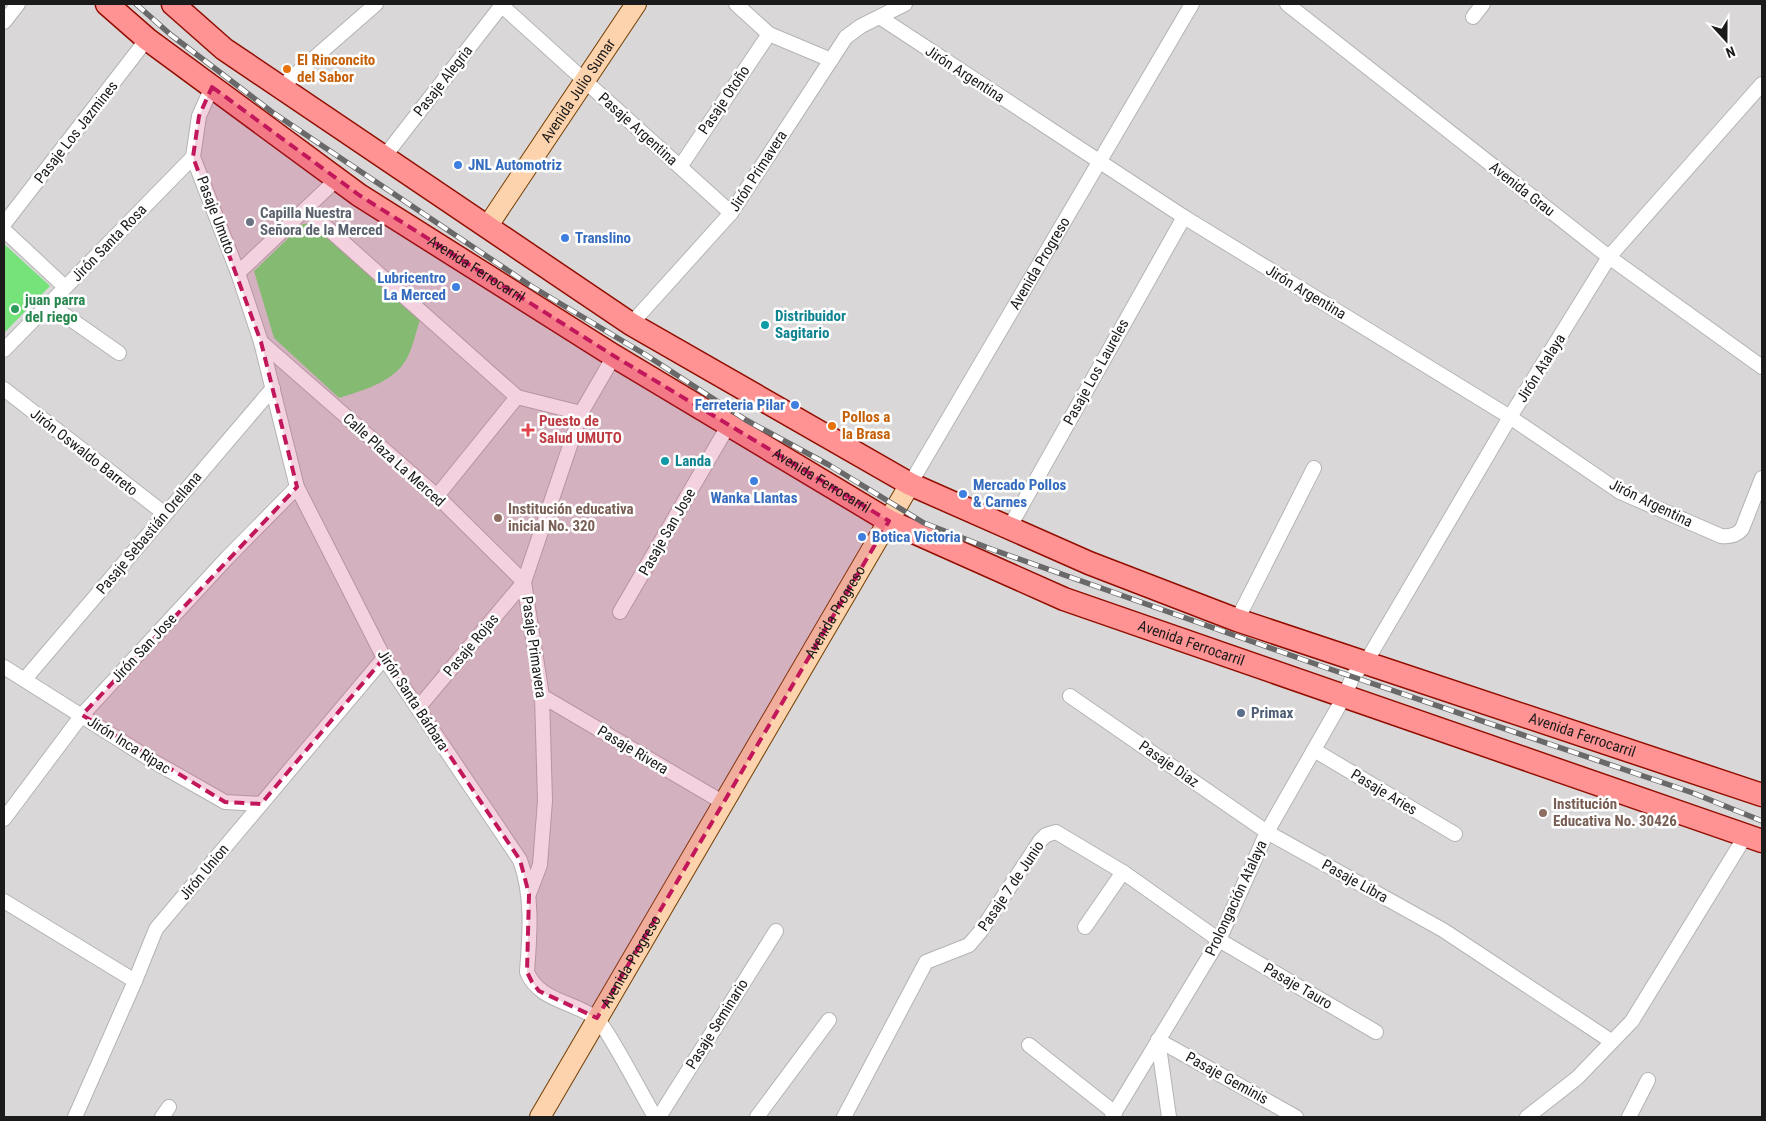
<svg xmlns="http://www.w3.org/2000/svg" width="1766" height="1121" font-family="'Roboto Condensed',sans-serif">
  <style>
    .residential { fill: #d9d7d8 }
    .pitch { fill: #76e37a }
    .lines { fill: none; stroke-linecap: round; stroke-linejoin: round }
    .street-casing { stroke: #b4b4b4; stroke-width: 16 }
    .secondary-casing { stroke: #733d00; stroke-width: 22 }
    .primary-casing { stroke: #910e00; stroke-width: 25 }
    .street { stroke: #fff; stroke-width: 14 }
    .secondary { stroke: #fdd3ad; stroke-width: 20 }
    .primary { stroke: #ff9293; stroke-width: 22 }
    .rail-casing { stroke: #696969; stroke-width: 5.5 }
    .rail { stroke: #fff; stroke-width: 4; stroke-dasharray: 11; stroke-linecap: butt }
    .marked { fill: #c2185b; fill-opacity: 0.2; stroke: #c2185b; stroke-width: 4; stroke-dasharray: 10 6; stroke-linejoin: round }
    .food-dot { fill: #e8710a; stroke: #fff; stroke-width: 2 }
    .shop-dot { fill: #3f7fe0; stroke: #fff; stroke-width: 2 }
    .worship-dot { fill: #6b7280; stroke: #fff; stroke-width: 2 }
    .leisure-dot { fill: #2e9e5b; stroke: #fff; stroke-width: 2 }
    .culture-dot { fill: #0f9aa8; stroke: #fff; stroke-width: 2 }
    .health-dot { fill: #e0444e; stroke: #fff; stroke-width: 2 }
    .education-dot { fill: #8d6e63; stroke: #fff; stroke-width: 2 }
    .service-dot { fill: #5c6f8a; stroke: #fff; stroke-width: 2 }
    .labels { text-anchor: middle; stroke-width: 5; stroke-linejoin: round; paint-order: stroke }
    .food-label { font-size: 15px; font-weight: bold; fill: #c56008; stroke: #fff; text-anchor: start }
    .street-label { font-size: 15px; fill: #1b1b1b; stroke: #fff }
    .shop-label { font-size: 15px; font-weight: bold; fill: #366cbe; stroke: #fff; text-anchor: start }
    .worship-label { font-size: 15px; font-weight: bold; fill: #5b616d; stroke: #fff; text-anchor: start }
    .leisure-label { font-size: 15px; font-weight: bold; fill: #27864d; stroke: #fff; text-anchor: start }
    .culture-label { font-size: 15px; font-weight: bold; fill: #0d838f; stroke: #fff; text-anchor: start }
    .health-label { font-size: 15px; font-weight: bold; fill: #be3a42; stroke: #fff; text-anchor: start }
    .education-label { font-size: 15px; font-weight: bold; fill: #785e54; stroke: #fff; text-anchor: start }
    .service-label { font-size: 15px; font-weight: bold; fill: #4e5e75; stroke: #fff; text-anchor: start }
  </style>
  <rect width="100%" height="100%" fill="#ede0df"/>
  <path class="residential" d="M4 4H1762V1117H4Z"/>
  <path class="pitch" d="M315 223 420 320C416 331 414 343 409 354 398 381 364 390 339 398L274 338 254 271 303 224Z
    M4 244 50 286 4 333Z"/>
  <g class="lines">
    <g class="street-casing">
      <g id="street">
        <path d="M500 4 731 213"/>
        <path d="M736 4 769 34 831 60"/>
        <path d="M1287 4 1609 257 1762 367"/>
        <path d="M1473 17 1483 4"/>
        <path d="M881 18 1184 217 1510 417 1620 492 1721 536C1729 537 1736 536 1742 529L1762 478"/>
        <path d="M4 22 18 4"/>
        <path d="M212 87 199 116 193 157 238 273 261 342 297 487 384 658 520 860C533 895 530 934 527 972 539 1001 572 1001 596 1018 605 1024 646 1102 655 1117"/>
        <path d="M281 87 376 4"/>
        <path d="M384 157 502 5"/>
        <path d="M680 167 769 34"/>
        <path d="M306 209 517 397 581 413"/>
        <path d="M4 224 147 39"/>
        <path d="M4 230 65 287"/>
        <path d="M238 273 337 179"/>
        <path d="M49 304 119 353"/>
        <path d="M631 324 731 213 846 37 861 26 905 4"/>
        <path d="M261 342 437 496 524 582 418 708"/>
        <path d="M4 350 193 157"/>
        <path d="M4 389 165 514"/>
        <path id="s1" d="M910 484 1192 4"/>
        <path d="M437 496 517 397"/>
        <path d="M1009 528 1184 217"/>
        <path d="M620 612 728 426"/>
        <path d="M1237 620 1314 468"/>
        <path d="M4 667 153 761 225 802 261 804"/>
        <path d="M25 679 273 388"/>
        <path d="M542 696 724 803"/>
        <path d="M1070 696 1267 832 1443 930 1611 1041"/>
        <path d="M1314 750 1455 834"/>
        <path d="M4 819 82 715 227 558 297 487"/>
        <path d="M529 894 540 865 545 801 542 696 524 582 581 413 614 356"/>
        <path d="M4 901 135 981"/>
        <path d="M1085 927 1123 872"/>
        <path d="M1158 1040 1296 1117"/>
        <path d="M1158 1040 1169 1117"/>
        <path d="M1029 1045 1115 1113"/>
        <path d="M75 1117 135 981 156 929 384 658"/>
        <path d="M162 1117 169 1107"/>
        <path d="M659 1117 776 931"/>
        <path d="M757 1117 829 1020"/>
        <path d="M844 1117 926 962 969 945 980 932 1040 841 1046 835 1056 832 1123 872 1219 940 1376 1032"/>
        <path d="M1112 1117 1219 940 1267 832 1344 697 1353 676 1366 662 1510 417 1609 257 1762 84"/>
        <path d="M1527 1117 1577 1078 1632 1021 1746 835"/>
        <path d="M1629 1117 1648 1080"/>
      </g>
    </g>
    <g class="secondary-casing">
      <g id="secondary">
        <path id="s2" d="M487 227 636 4"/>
        <path id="s3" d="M540 1117 910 484"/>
      </g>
    </g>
    <g class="primary-casing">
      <g id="primary">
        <path id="s4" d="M107 4 147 39 359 195 614 356 889 521 1064 599 1762 841"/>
        <path id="s5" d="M173 4 224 49 631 324 910 484 1089 563 1237 620 1762 795"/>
      </g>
    </g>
    <use href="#street" class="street"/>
    <use href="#secondary" class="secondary"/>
    <use href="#primary" class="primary"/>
    <g class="rail-casing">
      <path id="rail" d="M136 4 171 35 272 112 531 286 646 355 746 420 829 465 924 523 991 549 1324 667 1693 793 1762 821"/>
    </g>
    <use href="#rail" class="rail"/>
  </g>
  <path class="marked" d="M212 87 359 195 614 356 889 521 597 1018 539 991 532 982 527 972 529 894 520 860 384 658 261 804 225 802 82 715 297 487 261 342 193 157 199 116Z"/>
  <g class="food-dot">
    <circle cx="287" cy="69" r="5"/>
    <circle cx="832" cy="426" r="5"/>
  </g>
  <g class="shop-dot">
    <circle cx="458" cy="165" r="5"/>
    <circle cx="565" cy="238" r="5"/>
    <circle cx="456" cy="287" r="5"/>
    <circle cx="795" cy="405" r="5"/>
    <circle cx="754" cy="481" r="5"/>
    <circle cx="963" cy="494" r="5"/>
    <circle cx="862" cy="537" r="5"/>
  </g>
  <circle class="worship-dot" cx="250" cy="222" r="5"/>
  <circle class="leisure-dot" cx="15" cy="309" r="5"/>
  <g class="culture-dot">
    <circle cx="765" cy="325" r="5"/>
    <circle cx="665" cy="461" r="5"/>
  </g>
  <path class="health-dot" d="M525.5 422.5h5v5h5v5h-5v5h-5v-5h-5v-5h5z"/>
  <g class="education-dot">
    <circle cx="498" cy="518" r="5"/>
    <circle cx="1543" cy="813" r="5"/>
  </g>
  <circle class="service-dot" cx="1241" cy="713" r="5"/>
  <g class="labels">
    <g class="food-label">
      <text x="297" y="65">El Rinconcito<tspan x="297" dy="17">del Sabor</tspan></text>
      <text x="842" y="422">Pollos a<tspan x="842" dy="17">la Brasa</tspan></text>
    </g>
    <g class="street-label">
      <text transform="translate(965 74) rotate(33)" y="5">Jirón Argentina</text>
      <text transform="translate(443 81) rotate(-52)" y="5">Pasaje Alegria</text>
      <text dy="5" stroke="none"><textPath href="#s2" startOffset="164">Avenida Julio Sumar</textPath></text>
      <text transform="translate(724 100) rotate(-56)" y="5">Pasaje Otoño</text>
      <text transform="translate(638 129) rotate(42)" y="5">Pasaje Argentina</text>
      <text transform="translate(76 132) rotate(-52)" y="5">Pasaje Los Jazmines</text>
      <text transform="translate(758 171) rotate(-57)" y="5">Jirón Primavera</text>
      <text transform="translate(1522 189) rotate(38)" y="5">Avenida Grau</text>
      <text transform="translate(216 215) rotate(69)" y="5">Pasaje Umuto</text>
      <text transform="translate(109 243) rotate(-46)" y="5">Jirón Santa Rosa</text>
      <text dy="5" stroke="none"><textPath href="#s1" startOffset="256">Avenida Progreso</textPath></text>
      <text dy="5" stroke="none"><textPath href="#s4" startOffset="455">Avenida Ferrocarril</textPath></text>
      <text transform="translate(1306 292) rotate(31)" y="5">Jirón Argentina</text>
      <text transform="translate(1541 368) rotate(-58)" y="5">Jirón Atalaya</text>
      <text transform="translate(1096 372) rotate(-61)" y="5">Pasaje Los Laureles</text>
      <text transform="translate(84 452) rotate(38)" y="5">Jirón Oswaldo Barreto</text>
      <text transform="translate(394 460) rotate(42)" y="5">Calle Plaza La Merced</text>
      <text dy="5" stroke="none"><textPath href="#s4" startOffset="860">Avenida Ferrocarril</textPath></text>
      <text transform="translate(1651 503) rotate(26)" y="5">Jirón Argentina</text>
      <text transform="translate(667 532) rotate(-60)" y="5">Pasaje San Jose</text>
      <text transform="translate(149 533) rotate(-50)" y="5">Pasaje Sebastián Orellana</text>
      <text dy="5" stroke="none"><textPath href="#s3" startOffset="585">Avenida Progreso</textPath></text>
      <text dy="5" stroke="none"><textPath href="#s4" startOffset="1265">Avenida Ferrocarril</textPath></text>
      <text transform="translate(471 645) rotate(-50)" y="5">Pasaje Rojas</text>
      <text transform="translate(534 647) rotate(82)" y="5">Pasaje Primavera</text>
      <text transform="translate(144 648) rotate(-47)" y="5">Jirón San Jose</text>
      <text transform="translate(413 700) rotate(57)" y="5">Jirón Santa Bárbara</text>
      <text dy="5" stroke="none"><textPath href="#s5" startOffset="1599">Avenida Ferrocarril</textPath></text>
      <text transform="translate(129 745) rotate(32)" y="5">Jirón Inca Ripac</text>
      <text transform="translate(633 750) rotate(31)" y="5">Pasaje Rivera</text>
      <text transform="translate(1169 764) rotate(35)" y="5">Pasaje Diaz</text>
      <text transform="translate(1384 792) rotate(31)" y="5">Pasaje Aries</text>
      <text transform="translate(204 872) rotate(-50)" y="5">Jirón Union</text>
      <text transform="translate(1355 881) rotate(29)" y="5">Pasaje Libra</text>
      <text transform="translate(1011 886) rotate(-56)" y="5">Pasaje 7 de Junio</text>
      <text transform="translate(1236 898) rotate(-65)" y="5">Prolongación Atalaya</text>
      <text dy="5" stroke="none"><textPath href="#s3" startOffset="180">Avenida Progreso</textPath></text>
      <text transform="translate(1298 986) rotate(30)" y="5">Pasaje Tauro</text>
      <text transform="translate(717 1024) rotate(-58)" y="5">Pasaje Seminario</text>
      <text transform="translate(1227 1078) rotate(29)" y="5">Pasaje Geminis</text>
    </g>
    <g class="shop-label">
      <text x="468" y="170">JNL Automotriz</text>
      <text x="575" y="243">Translino</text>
      <text x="446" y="283" text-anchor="end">Lubricentro<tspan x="446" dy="17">La Merced</tspan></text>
      <text x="785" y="410" text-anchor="end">Ferreteria Pilar</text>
      <text x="973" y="490">Mercado Pollos<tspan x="973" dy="17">&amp; Carnes</tspan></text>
      <text x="754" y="503" text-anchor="middle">Wanka Llantas</text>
      <text x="872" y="542">Botica Victoria</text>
    </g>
    <g class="worship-label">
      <text x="260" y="218">Capilla Nuestra<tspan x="260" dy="17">Señora de la Merced</tspan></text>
    </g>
    <g class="leisure-label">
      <text x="25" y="305">juan parra<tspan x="25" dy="17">del riego</tspan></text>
    </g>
    <g class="culture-label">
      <text x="775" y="321">Distribuidor<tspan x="775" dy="17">Sagitario</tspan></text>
      <text x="675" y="466">Landa</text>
    </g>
    <g class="health-label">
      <text x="539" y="426">Puesto de<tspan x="539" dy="17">Salud UMUTO</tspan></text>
    </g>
    <g class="education-label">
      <text x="508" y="514">Institución educativa<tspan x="508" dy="17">inicial No. 320</tspan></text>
      <text x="1553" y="809">Institución<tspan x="1553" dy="17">Educativa No. 30426</tspan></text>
    </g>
    <g class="service-label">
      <text x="1251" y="718">Primax</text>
    </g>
  </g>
  <rect width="1766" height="1121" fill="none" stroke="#1b1b1b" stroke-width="10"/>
  <g transform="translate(1726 40) rotate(159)" stroke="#ffffff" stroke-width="4" paint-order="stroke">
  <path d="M0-4L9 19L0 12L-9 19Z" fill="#1b1b1b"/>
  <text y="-8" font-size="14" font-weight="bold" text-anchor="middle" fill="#1b1b1b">N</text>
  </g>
</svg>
